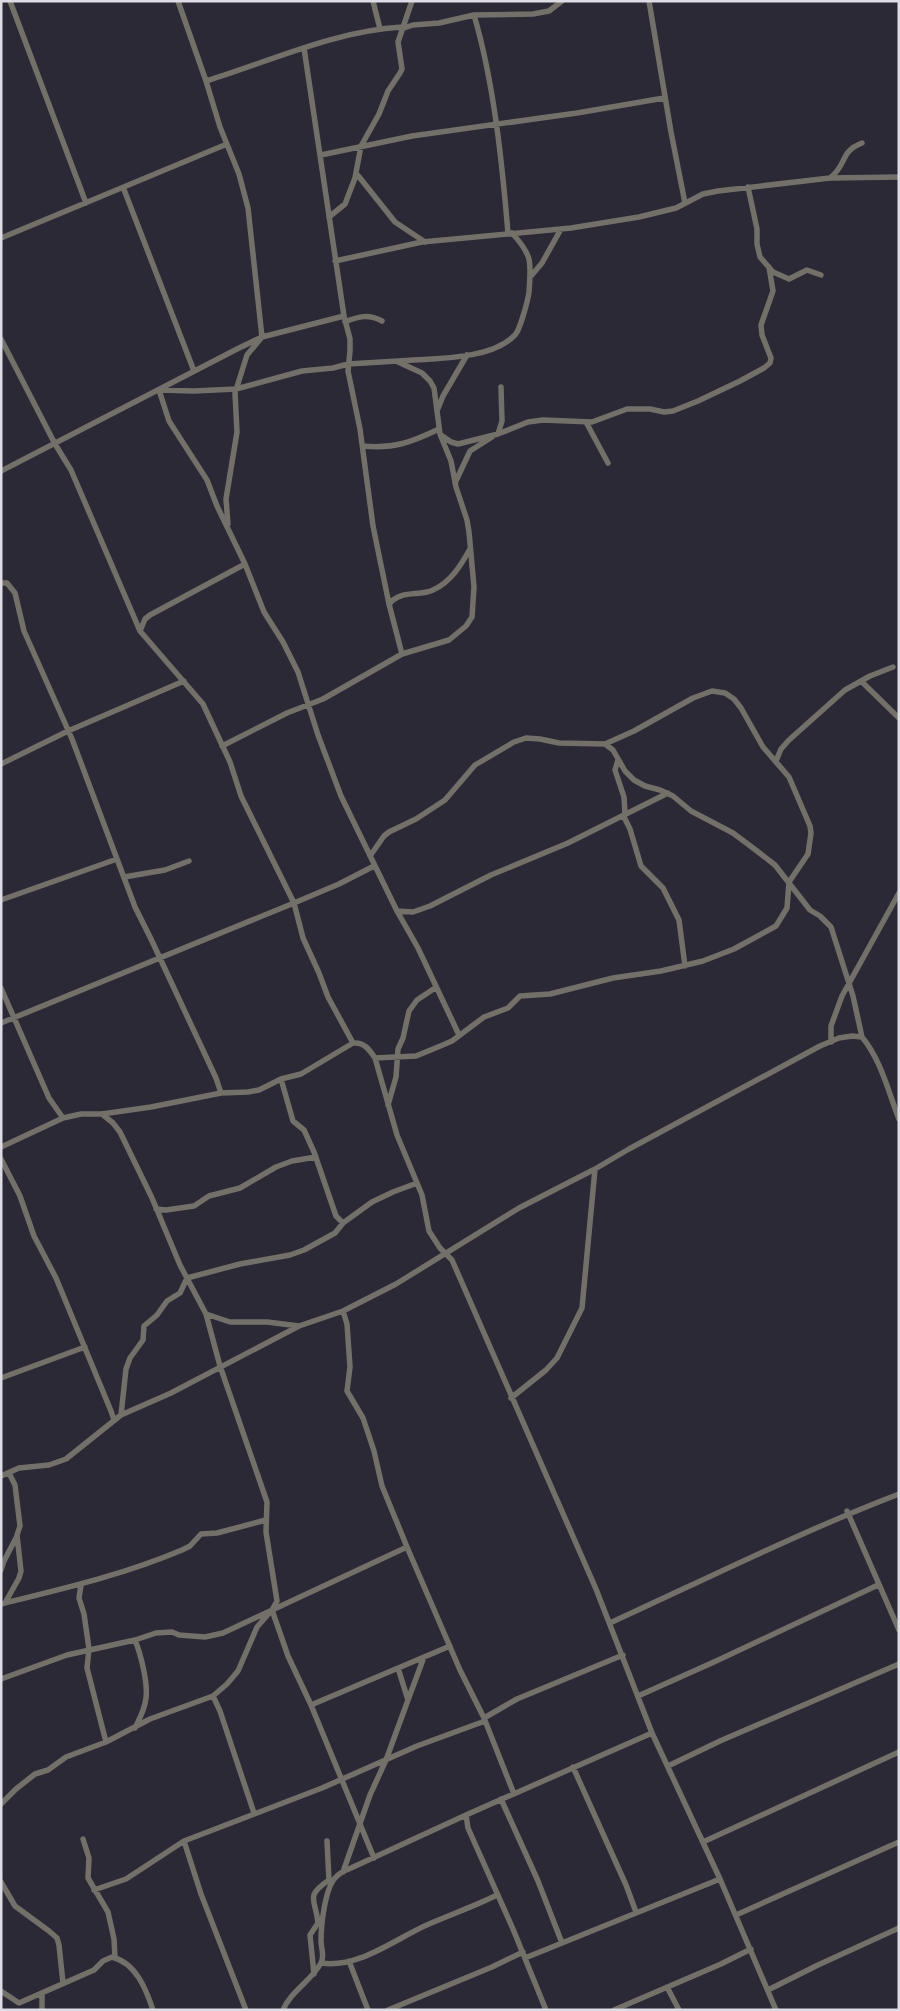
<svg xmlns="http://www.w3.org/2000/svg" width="900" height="2011" font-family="Quicksand,sans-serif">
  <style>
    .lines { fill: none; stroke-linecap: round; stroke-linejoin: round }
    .minor { stroke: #73706a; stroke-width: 5.5 }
  </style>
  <rect width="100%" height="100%" fill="#2a2935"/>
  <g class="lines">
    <path class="minor" d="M10 1 86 203
      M178 1 206 81 220 127 239 174 248 208 262 337 247 355 235 393 237 432 226 499 228 524
      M373 1 380 29
      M649 1 671 132 685 203
      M474 15C494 83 502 162 508 233
      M401 29 413 25 439 23 474 15 533 14 549 11 562 1
      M304 48 344 316 350 339V351L348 371 360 429 373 526 389 604 402 654
      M206 81C271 61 334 31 402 27
      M321 155 412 136 577 113 664 98
      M356 173 395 222 425 242
      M830 178C848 164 839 152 862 143
      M123 187 194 371
      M748 187 757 229V244L760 257 773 272 789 279 807 270 821 275
      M329 217 345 204 355 178 361 146 379 114 388 91 400 73 402 69 398 42 412 1
      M1 238 227 144
      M335 261 422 242 571 228 639 217 676 208 703 194 718 191 830 178 899 177
      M531 276 542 263 561 229
      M345 322C359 316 369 314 382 321
      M1 339 55 444 71 470 140 631 203 704 230 762 241 796 294 903 303 938 319 973 328 997 353 1043
      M437 411 443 396 467 355
      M586 422 608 463
      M498 434 502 421 501 387
      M441 435 451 442 458 444 498 434 528 422 543 420 592 422 627 409H650L664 412 673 411 698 401 740 381 764 368 770 363 771 358 762 335 761 325 773 291 769 267
      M363 446C394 449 412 442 439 429
      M1 471 239 348 262 337 344 316
      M455 483 470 451 492 437
      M1 583H7L15 593 24 631 72 739 135 907 151 939 216 1078 221 1093
      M389 604C402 589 419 597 433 590 451 582 461 565 470 549
      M140 631 145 619 150 615 245 564
      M861 681 899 718
      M222 746 287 713 323 699 402 654 449 640 466 626 472 617 474 587 469 532 467 520 456 487 451 461 440 434 434 388 430 381 422 373 396 361
      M618 760 615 770 624 797 625 814
      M776 761 781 749 789 740 845 690 870 676 893 667
      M1 764 68 731 184 681
      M623 815 630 829 641 866 663 888 679 920 685 966
      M370 856 384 836 389 832 416 819 445 800 475 765 514 742 526 738 540 739 559 743 605 744 613 750 625 771 634 780 645 786 660 790 673 796 691 811 733 833 757 851 775 865 810 910 820 916 831 927 853 996 862 1037
      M124 877 165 870 189 861
      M1 900 117 859
      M397 911 413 912 430 906 491 875 568 843 668 793
      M1 988 49 1098 63 1118
      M1 1023 294 903 339 884 374 866
      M459 1035 418 948 397 911 341 796 318 735 298 672 283 642 264 612 245 564 217 506 207 480 169 421 159 390 194 391 236 389 302 371 333 368 348 364C364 363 381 362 398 361 431 358 490 361 515 335 520 330 528 300 529 292 531 262 533 256 512 233
      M831 1042V1026L842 996 899 893
      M375 1058 416 1056 438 1047 452 1041 484 1017 508 1008 520 996 550 994 613 978 661 971 703 961 734 949 776 926 787 908 789 882 808 854 811 833 810 826 789 777 763 747 741 708 734 699 725 693 712 691 693 698 634 731 605 744
      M281 1079 293 1121 304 1130 314 1152 336 1216 343 1223
      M388 1105 396 1077 398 1049 403 1038 409 1011 417 1000 435 988
      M1 1147 63 1118 81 1114H102L151 1107 221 1093 248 1092 259 1090 281 1079 301 1074 353 1043C364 1042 369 1049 375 1058L397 1135 422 1195 429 1231 440 1248 452 1260 596 1589 652 1733 720 1879 776 2010
      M1 1159 20 1196 34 1236 56 1278 111 1411 114 1420
      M156 1209 166 1210 194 1206 209 1196 240 1188 276 1167 292 1161 316 1157
      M343 1311 347 1324 350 1367 347 1391 363 1418 374 1451 382 1486 407 1547 460 1670 484 1718 514 1794
      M206 1314 230 1322H267L299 1326
      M1 1378 85 1347
      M511 1398 546 1370 557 1358 582 1308 595 1169
      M121 1415 126 1369 130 1358 143 1340 144 1326 157 1315 167 1301 180 1293 187 1278 240 1264 290 1255 304 1250 335 1233 343 1223 372 1202 393 1192 417 1183
      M1 1476 19 1468 49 1465 66 1459 121 1415 171 1393 299 1326 343 1311 396 1284 519 1208 595 1169 629 1149 820 1046 839 1038 852 1036 862 1037C881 1060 888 1091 899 1119
      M847 1511 899 1630
      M1 1570 4 1561 17 1536
      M81 1585 79 1598 84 1614 89 1649 87 1668 106 1742
      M5 1603 19 1578 21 1571 17 1535 20 1526 15 1485 9 1473
      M1 1604C62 1589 123 1575 182 1550L190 1546 201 1534 217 1533 266 1520
      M272 1610 288 1656 311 1705 374 1858
      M610 1623C706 1579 800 1532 899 1494
      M1 1679 67 1655 135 1640 156 1633 172 1632 179 1635 205 1637 223 1633 407 1547
      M213 1696 220 1711 254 1813
      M638 1696 714 1662 878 1585
      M408 1700 424 1657
      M311 1705 450 1646
      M484 1718 517 1699 623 1655
      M135 1728C140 1718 145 1709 146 1698 148 1683 141 1655 135 1640
      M668 1766 720 1741 899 1664
      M573 1767 626 1885 636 1912
      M501 1799 538 1881 562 1943
      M1 1804 16 1789 35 1774 48 1770 66 1757 106 1742 150 1719 213 1696 227 1684 238 1671 257 1627 272 1610 277 1601 266 1532 267 1502 220 1366 206 1314 180 1265 152 1198 120 1132 113 1123 102 1114
      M466 1815 468 1828 513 1929 546 2010
      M83 1839 89 1858 88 1878 108 1912 114 1939 115 1958
      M184 1841 201 1894 246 2010
      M703 1842 899 1752
      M343 1872 370 1795 386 1760 408 1700 398 1668
      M1 1882 15 1906 49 1931 57 1938 59 1945 63 1983
      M94 1890 126 1879 184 1841 322 1788 417 1746 485 1721
      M736 1915 899 1842
      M525 1958 720 1879
      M349 1961 368 2010
      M321 1963C359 1969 396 1938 429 1924 452 1914 475 1906 497 1895
      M314 1974 310 1935 318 1923C316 1899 304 1897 329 1880L327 1841
      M667 1987 679 2010
      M768 1990 818 1965 899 1928
      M1 1991 19 2003 94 1970 103 1961 112 1957C136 1963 146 1989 153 2010
      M42 1993V2010
      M283 2010C291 1991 311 1981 321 1963 325 1956 321 1948 321 1941 321 1925 325 1889 335 1878 339 1873 346 1870 351 1868L466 1815 652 1733
      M388 2010 492 1967 523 1952
      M614 2010 721 1964 751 1949"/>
  </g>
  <rect width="900" height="2011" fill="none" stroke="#dddce5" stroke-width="5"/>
</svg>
